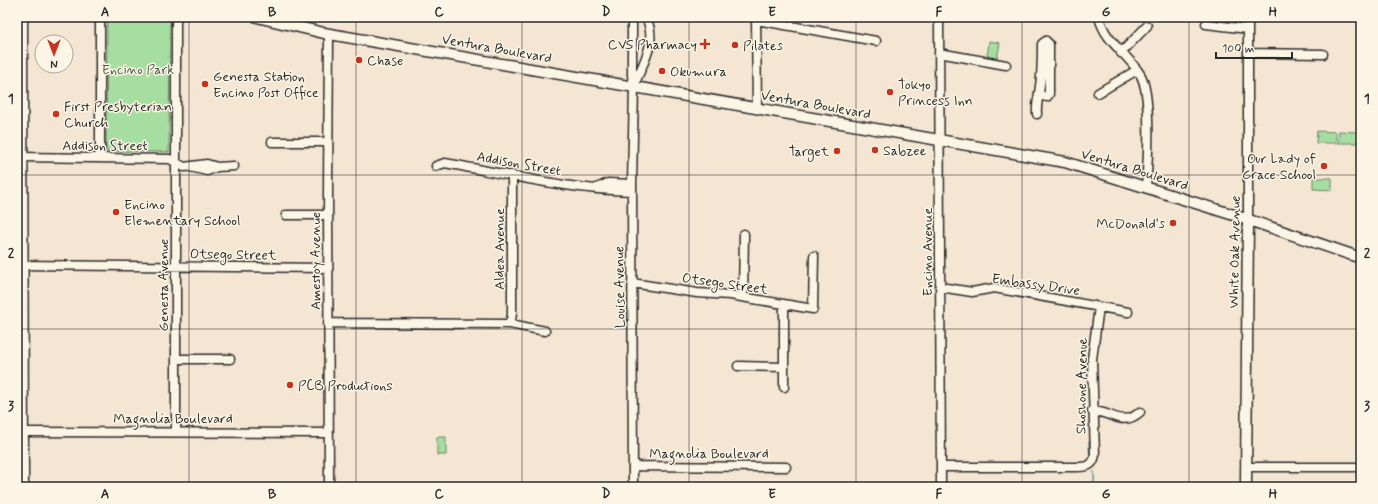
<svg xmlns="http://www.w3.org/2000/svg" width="1378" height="504" font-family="Mynerve,sans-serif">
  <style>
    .green { fill: #a6dda0; stroke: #688466 }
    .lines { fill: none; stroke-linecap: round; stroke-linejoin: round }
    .stream { stroke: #63949a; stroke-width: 1.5 }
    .minor-casing { stroke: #2b2b2b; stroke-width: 11 }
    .major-casing { stroke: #2b2b2b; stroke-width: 13 }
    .minor { stroke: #fcf5e5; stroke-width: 8 }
    .major { stroke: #fcf5e5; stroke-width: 10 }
    .grid { fill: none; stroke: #2b2b2b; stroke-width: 1; stroke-opacity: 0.55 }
    .poi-dot { fill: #c8321e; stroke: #fcf5e5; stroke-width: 1.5 }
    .labels { text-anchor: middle; stroke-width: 3; stroke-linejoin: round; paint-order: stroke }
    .poi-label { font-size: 14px; fill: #2b2b2b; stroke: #fcf5e5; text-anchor: start }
    .street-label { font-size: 14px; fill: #2b2b2b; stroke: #fcf5e5 }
    .park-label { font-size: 14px; fill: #4a5848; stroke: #fcf5e5 }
    .neatline { fill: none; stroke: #2b2b2b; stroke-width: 1.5 }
    .grid-label { font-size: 13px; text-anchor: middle; font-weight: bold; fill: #2b2b2b }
  </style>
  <rect width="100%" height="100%" fill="#f5e5d3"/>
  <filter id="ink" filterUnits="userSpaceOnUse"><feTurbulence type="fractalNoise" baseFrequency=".025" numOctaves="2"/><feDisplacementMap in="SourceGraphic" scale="8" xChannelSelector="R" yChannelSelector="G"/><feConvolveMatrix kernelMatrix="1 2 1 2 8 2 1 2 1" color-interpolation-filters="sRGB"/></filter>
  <g filter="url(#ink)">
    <path class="green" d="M107 17H170L169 152 106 151Z
      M989 41 1000 43 997 59 987 57Z
      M1317 131 1336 132V143H1316Z
      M1339 131 1358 132V143H1338Z
      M1313 178H1332V190L1313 189Z
      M437 437H446V455H437Z"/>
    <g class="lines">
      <path class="stream" d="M1089 442 1090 461
        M1094 487V472"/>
      <g class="minor-casing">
        <path id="minor" d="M632 17V75L634 87 632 184 633 487
          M756 17 757 108
          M939 17 941 487
          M1099 17C1105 42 1127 53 1140 74 1152 93 1148 162 1146 186
          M756 20 876 41
          M1206 24 1248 29
          M939 53 1006 65
          M1121 53 1147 26
          M1248 53 1323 54
          M634 86C643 61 658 44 646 17
          M1098 93 1137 70
          M1037 114C1036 104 1039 96 1040 86 1042 72 1042 58 1042 44L1046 41 1049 44V94L1047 97 1039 95
          M272 142H328
          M17 157 170 159 184 167 207 164 217 167 234 166
          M100 158V17
          M436 166 445 163C506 174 570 190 632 191
          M190 167 207 171 217 167
          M597 188 608 183 632 184
          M286 215H328
          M1248 219V17
          M17 265 328 268
          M632 283 697 293 730 295 813 309 814 256
          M940 287 972 292 994 288 1128 312
          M743 297 744 234
          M328 323 510 324 545 331
          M510 324 512 314V175
          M176 359H230
          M738 366 784 367
          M784 387V304
          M1092 411C1111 411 1122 428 1140 412
          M23 432 328 433
          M176 432V17
          M633 466 786 467
          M941 467H1074C1084 467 1093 468 1095 455L1092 359 1099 307
          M1247 467H1361
          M329 487 328 191 329 34"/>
      </g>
      <g class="major-casing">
        <path id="major" d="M22 17 23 487
          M257 17 324 33 1065 162 1237 216 1361 258
          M1246 487 1248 219"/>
      </g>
      <use href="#minor" class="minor"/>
      <use href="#major" class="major"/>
    </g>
  </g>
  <path class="grid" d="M189 17V487M356 17V487M522 17V487M689 17V487M856 17V487M1022 17V487M1189 17V487M17 175H1361M17 329H1361"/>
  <g class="poi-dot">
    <path d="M703 38h4v4h4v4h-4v4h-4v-4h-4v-4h4z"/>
    <circle cx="735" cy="45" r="4"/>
    <circle cx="359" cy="60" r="4"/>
    <circle cx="662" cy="71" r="4"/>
    <circle cx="205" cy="84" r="4"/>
    <circle cx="890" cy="92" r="4"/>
    <circle cx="56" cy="114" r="4"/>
    <circle cx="875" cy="150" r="4"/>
    <circle cx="837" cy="151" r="4"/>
    <circle cx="1324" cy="166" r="4"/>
    <circle cx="116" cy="212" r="4"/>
    <circle cx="1173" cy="223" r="4"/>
    <circle cx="290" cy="385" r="4"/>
  </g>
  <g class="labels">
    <g class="poi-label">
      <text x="697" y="49" text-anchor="end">CVS Pharmacy</text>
      <text x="743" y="50">Pilates</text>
      <text x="367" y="65">Chase</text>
      <text x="670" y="76">Okumura</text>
      <text x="213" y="81">Genesta Station<tspan x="213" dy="16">Encino Post Office</tspan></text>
      <text x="898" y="89">Tokyo<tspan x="898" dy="16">Princess Inn</tspan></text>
      <text x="64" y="111">First Presbyterian<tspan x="64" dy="16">Church</tspan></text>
      <text x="883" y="155">Sabzee</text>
      <text x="829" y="156" text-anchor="end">Target</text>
      <text x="1316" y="163" text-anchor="end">Our Lady of<tspan x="1316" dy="16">Grace School</tspan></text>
      <text x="124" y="209">Encino<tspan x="124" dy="16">Elementary School</tspan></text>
      <text x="1165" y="228" text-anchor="end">McDonald's</text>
      <text x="298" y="390">PCB Productions</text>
    </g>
    <g class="street-label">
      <text transform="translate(497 48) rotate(10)" y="5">Ventura Boulevard</text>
      <text transform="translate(816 104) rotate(10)" y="5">Ventura Boulevard</text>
      <text x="105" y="150">Addison Street</text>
      <text transform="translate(519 163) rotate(10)" y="5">Addison Street</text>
      <text transform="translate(1135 169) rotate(17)" y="5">Ventura Boulevard</text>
      <text transform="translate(499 249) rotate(-90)" y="5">Aldea Avenue</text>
      <text transform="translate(927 252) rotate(-90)" y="5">Encino Avenue</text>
      <text transform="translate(1234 252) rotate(-89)" y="5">White Oak Avenue</text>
      <text transform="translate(233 254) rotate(1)" y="5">Otsego Street</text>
      <text transform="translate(315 261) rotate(-90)" y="5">Amestoy Avenue</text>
      <text transform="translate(725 283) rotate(8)" y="5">Otsego Street</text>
      <text transform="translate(1036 284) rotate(8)" y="5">Embassy Drive</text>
      <text transform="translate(163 285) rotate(-90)" y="5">Genesta Avenue</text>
      <text transform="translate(619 287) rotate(-91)" y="5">Louise Avenue</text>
      <text transform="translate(1081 386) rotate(-89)" y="5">Shoshone Avenue</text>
      <text x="173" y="423">Magnolia Boulevard</text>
      <text x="709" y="458">Magnolia Boulevard</text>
    </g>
    <g class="park-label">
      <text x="138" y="74">Encino Park</text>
    </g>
  </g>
  <rect width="1378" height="504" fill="none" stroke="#fcf5e5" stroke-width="44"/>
  <g transform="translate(54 54) rotate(180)"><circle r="19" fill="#fcf5e5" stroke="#a8a49b"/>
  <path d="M0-3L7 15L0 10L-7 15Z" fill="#c8321e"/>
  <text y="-6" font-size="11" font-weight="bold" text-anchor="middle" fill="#2b2b2b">N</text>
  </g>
  <path d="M1216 52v6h76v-6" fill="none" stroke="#2b2b2b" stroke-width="2"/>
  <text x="1222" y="52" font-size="12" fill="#2b2b2b" stroke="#fcf5e5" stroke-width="3" paint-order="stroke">100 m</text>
  <rect x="22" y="22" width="1334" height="460" class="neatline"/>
  <g class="grid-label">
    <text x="105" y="16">A</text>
    <text x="272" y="16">B</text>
    <text x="439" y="16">C</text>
    <text x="606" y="16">D</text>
    <text x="772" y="16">E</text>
    <text x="939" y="16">F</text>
    <text x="1106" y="16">G</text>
    <text x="1273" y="16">H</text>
    <text x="11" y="103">1</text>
    <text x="1367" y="103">1</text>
    <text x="11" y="257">2</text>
    <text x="1367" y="257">2</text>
    <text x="11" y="410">3</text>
    <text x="1367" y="410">3</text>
    <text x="105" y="498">A</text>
    <text x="272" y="498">B</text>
    <text x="439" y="498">C</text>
    <text x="606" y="498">D</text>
    <text x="772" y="498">E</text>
    <text x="939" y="498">F</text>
    <text x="1106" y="498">G</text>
    <text x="1273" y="498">H</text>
  </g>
</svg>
